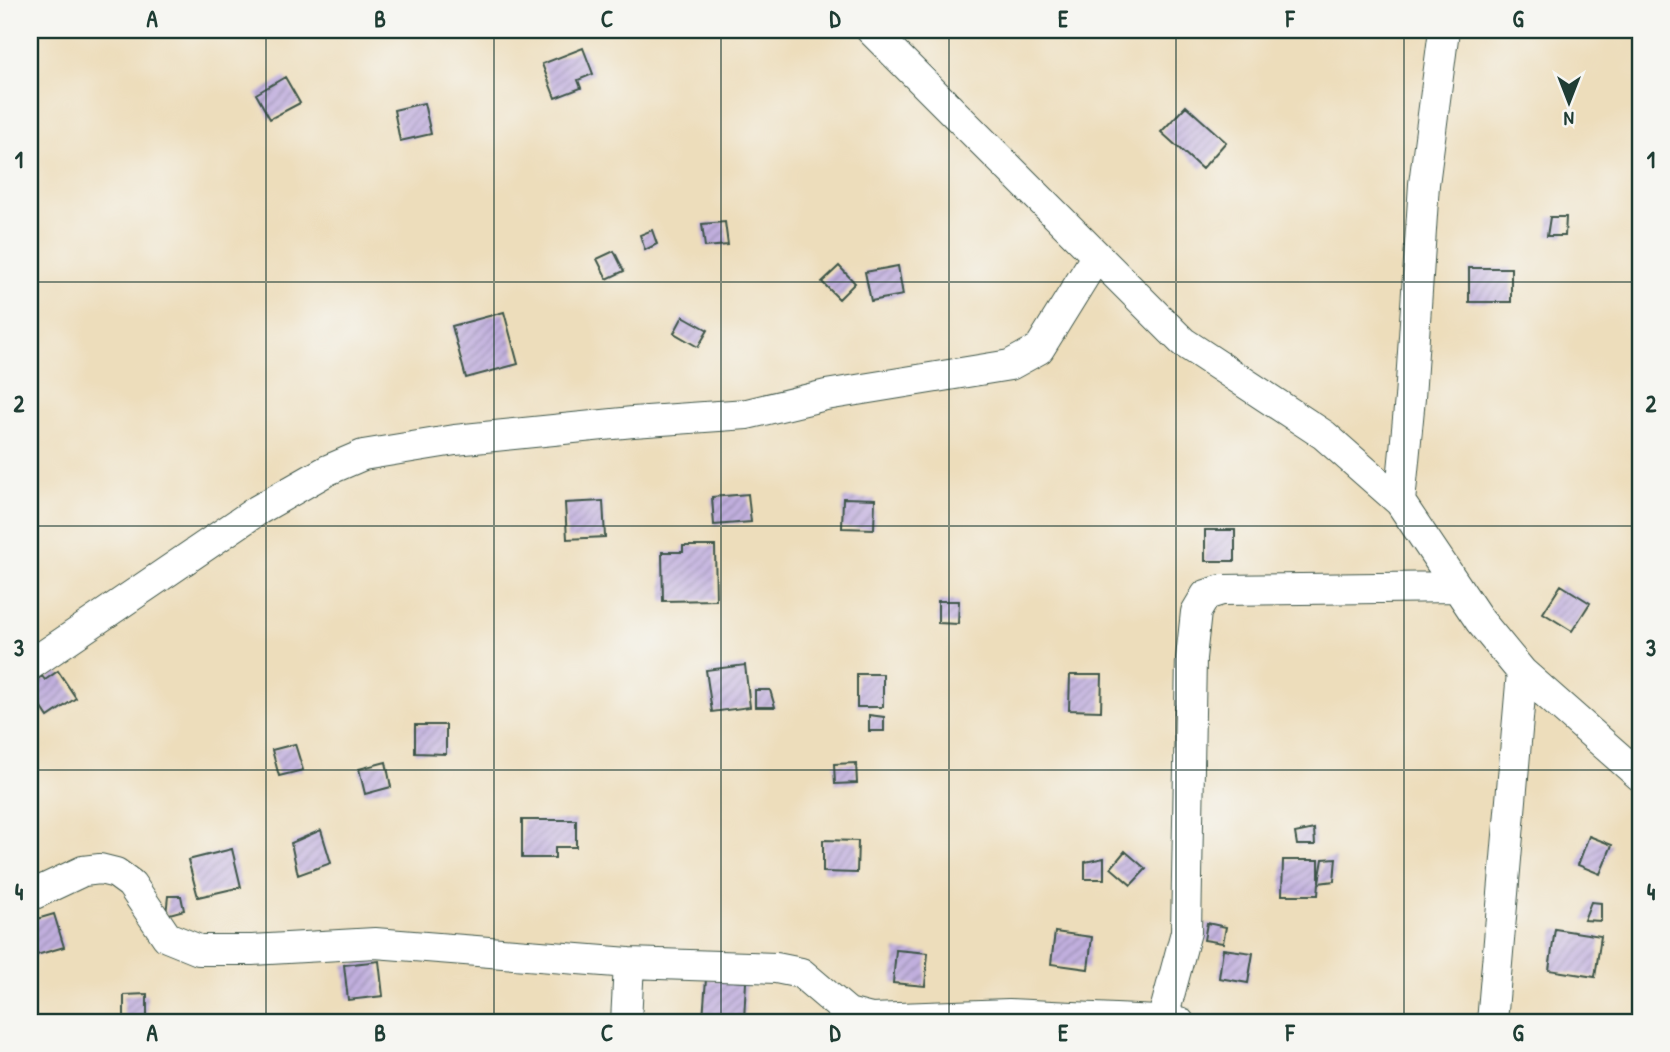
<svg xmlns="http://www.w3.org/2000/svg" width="1670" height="1052" font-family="'Patrick Hand',sans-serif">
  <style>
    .building { fill: url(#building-hatch) }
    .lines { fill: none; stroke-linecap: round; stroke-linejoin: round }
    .minor-casing { stroke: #3e5548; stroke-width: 32 }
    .minor { stroke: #fff; stroke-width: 30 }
    .grid { fill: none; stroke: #1f3d34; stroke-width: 2; stroke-opacity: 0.55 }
    .neatline { fill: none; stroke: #1f3d34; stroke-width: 2.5 }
    .grid-label { font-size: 23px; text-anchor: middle; font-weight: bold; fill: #1f3d34 }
  </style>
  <defs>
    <pattern id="building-hatch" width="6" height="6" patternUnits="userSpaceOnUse" patternTransform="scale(1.75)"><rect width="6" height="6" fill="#c1afde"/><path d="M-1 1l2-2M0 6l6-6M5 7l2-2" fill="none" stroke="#9c90b5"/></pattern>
  </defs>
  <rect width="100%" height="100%" fill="#f6f6f2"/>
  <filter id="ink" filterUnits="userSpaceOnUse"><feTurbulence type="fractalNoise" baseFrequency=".0143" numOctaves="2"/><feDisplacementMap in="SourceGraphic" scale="14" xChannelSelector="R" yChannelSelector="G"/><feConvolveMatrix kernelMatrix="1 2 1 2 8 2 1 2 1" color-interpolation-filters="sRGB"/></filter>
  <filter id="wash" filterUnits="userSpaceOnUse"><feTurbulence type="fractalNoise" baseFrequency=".00686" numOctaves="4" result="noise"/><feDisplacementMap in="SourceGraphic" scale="28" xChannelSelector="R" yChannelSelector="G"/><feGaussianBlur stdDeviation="1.57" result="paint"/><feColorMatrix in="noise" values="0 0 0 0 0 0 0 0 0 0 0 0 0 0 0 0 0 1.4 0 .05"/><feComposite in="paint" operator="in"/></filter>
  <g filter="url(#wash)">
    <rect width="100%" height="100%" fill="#edddbb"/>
    <g id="blocks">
      <path class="building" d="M583 48 593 74 578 80 581 88 555 98 542 64Z
        M285 77 300 103 270 119 256 94Z
        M424 103 431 134 400 141 394 110Z
        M1186 106 1226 142 1202 169 1161 132Z
        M1550 217H1566L1565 236H1547Z
        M725 222 728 245 705 247 702 224Z
        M652 230 657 244 645 250 640 235Z
        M614 251 624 271 607 279 597 259Z
        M839 266 855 283 839 299 822 282Z
        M898 266 903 295 871 301 865 272Z
        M1469 268H1511V302H1469Z
        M504 312 518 364 466 378 452 326Z
        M683 316 708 330 698 347 674 333Z
        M748 494 751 522 714 525 712 497Z
        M843 498 875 499 874 529 842 528Z
        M603 501 605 537 567 539 565 503Z
        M1205 530H1235V561H1205Z
        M683 546H715L716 600 663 601 662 552H683Z
        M1561 585 1590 603 1572 631 1543 613Z
        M938 601H959L958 624 938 623Z
        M745 665 750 707 712 712 706 670Z
        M58 671 76 698 48 717 30 690V684L42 676 45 680Z
        M857 674H883V707H857Z
        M1070 675H1102L1101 711 1069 710Z
        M755 690H770L775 707H755Z
        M869 715 884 717V731H869Z
        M415 725H446V754L415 753Z
        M295 744 303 770 279 776 272 750Z
        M386 762 391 787 365 794 359 769Z
        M856 763 857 783 835 784 834 764Z
        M522 820H576V847H555V858H522Z
        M1314 829 1315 845H1297L1295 833Z
        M321 830 331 863 298 875 291 843Z
        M1589 836 1612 845 1600 874 1578 865Z
        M823 840 858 841 857 873 823 872Z
        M232 849 241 887 198 897 188 860Z
        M1125 851 1146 869 1131 885 1111 868Z
        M1104 858V879H1085V862Z
        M1336 858 1334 881 1319 883 1318 895H1282L1283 860H1319V882L1323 859Z
        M168 896H181L184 910 166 915Z
        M1591 902 1601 903V921L1584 920Z
        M54 914 64 947 30 957V921Z
        M1207 923 1226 927 1223 943 1204 940Z
        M1555 929 1601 936 1595 977 1549 970Z
        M1055 932 1092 937 1088 969 1051 964Z
        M1223 949 1253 953 1248 983 1219 978Z
        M896 950 928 953 925 986 893 983Z
        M379 961 383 996 348 1000 344 965Z
        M706 979 746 982 744 1020 703 1018Z
        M147 994V1018H124V995Z"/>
    </g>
  </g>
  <g filter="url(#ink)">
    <use href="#blocks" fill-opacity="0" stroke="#3e5548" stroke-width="2"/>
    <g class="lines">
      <g class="minor-casing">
        <path id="minor" d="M871 30 1183 342 1324 435 1400 502 1480 621 1522 672 1640 776
          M1400 502 1410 398 1424 184 1444 30
          M30 665 258 510 328 470 363 455 455 440 633 422 747 414 826 395 1010 365 1039 349 1096 257
          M30 896 83 871 100 869 116 873 131 884 167 937 199 950H252L375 943 629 963 776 968 801 973 848 1013 871 1019 1009 1014 1179 1022
          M626 1022 629 963
          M1162 1022 1186 932 1191 658 1196 612 1206 595 1222 590 1457 587
          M1492 1022 1522 672"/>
      </g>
      <use href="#minor" class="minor"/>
    </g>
  </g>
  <path class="grid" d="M266 30V1022M494 30V1022M721 30V1022M949 30V1022M1176 30V1022M1404 30V1022M30 282H1640M30 526H1640M30 770H1640"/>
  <rect width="1670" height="1052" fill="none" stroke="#f6f6f2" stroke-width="77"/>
  <g transform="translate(1569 102) rotate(180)" stroke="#f6f6f2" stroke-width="5" paint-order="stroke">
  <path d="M0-5L12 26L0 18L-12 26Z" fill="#1f3d34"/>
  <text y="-10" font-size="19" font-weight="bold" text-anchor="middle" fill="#1f3d34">N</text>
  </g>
  <rect x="38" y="38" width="1594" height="976" class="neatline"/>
  <g class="grid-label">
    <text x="152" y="27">A</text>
    <text x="380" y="27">B</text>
    <text x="607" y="27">C</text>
    <text x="835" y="27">D</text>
    <text x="1063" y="27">E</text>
    <text x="1290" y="27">F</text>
    <text x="1518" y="27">G</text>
    <text x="19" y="168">1</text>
    <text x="1651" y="168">1</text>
    <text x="19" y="412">2</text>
    <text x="1651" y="412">2</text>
    <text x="19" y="656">3</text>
    <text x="1651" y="656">3</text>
    <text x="19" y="900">4</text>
    <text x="1651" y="900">4</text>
    <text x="152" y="1041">A</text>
    <text x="380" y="1041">B</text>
    <text x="607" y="1041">C</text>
    <text x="835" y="1041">D</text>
    <text x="1063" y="1041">E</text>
    <text x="1290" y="1041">F</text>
    <text x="1518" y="1041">G</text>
  </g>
</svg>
